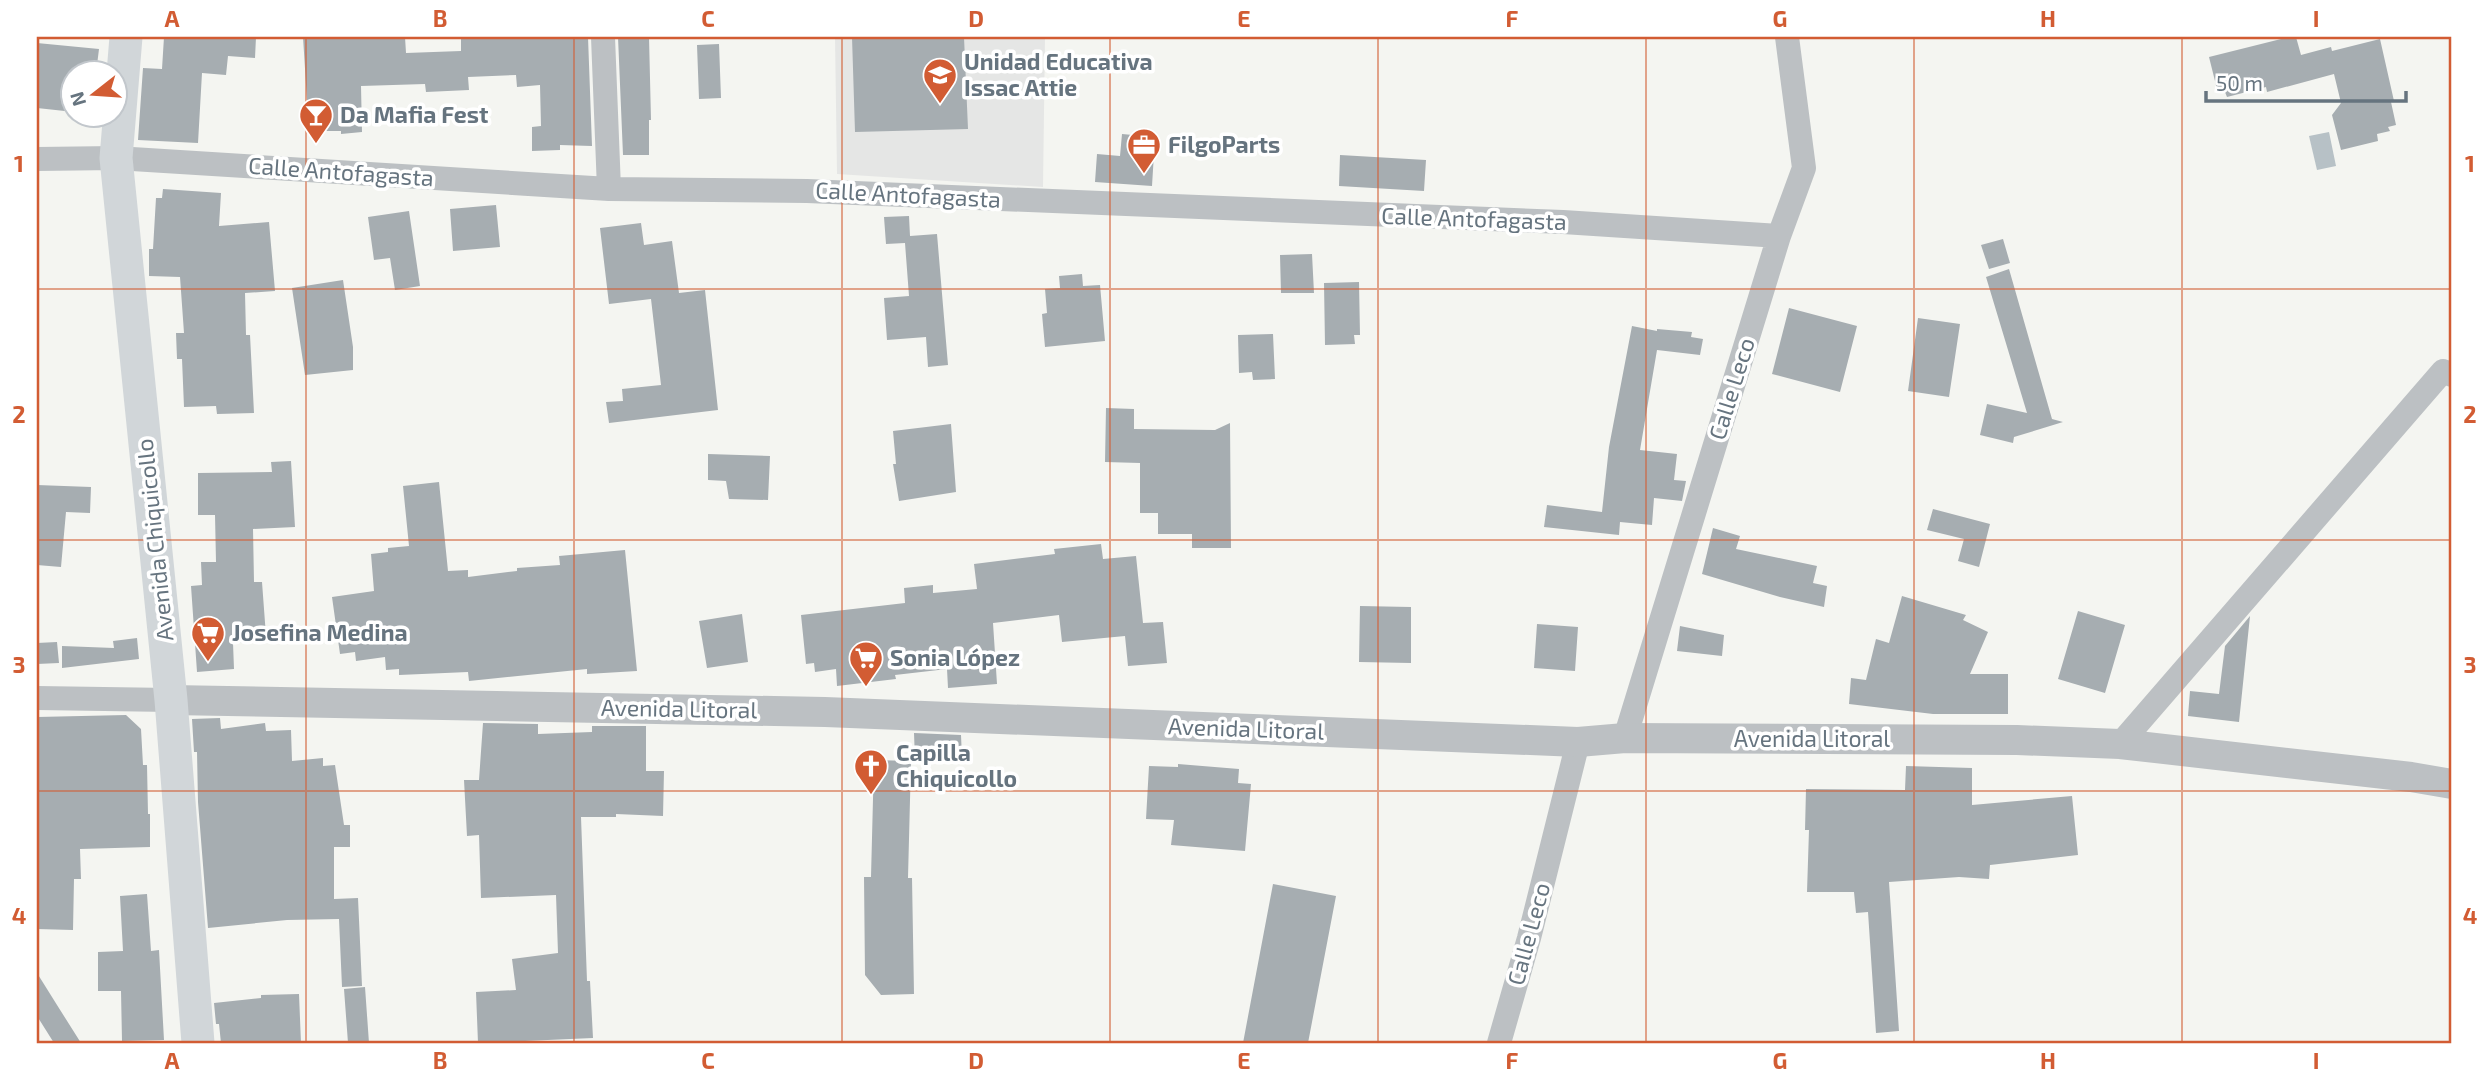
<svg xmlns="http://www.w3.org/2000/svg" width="2489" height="1080" font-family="'Exo 2',sans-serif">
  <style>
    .built { fill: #e5e6e5 }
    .water { fill: #b7c1c6 }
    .building { fill: #a6adb1 }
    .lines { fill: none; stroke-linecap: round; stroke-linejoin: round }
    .minor { stroke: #bcc0c3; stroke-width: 24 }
    .tertiary { stroke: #bcc0c3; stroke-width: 30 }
    .secondary { stroke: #d1d6d9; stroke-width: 33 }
    .grid { fill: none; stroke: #d25c33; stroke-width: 2; stroke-opacity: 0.55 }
    .labels { text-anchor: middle; stroke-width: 7; stroke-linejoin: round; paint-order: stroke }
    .poi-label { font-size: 23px; font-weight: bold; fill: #66747f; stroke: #fff; text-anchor: start }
    .street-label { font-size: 23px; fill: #66747f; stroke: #fff }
    .neatline { fill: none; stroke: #d25c33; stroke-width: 2.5 }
    .grid-label { font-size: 23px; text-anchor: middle; font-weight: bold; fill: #d25c33 }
  </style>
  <rect width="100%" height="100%" fill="#f4f5f1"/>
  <path class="built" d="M835 37H1045L1043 187 837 174Z"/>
  <path class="water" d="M2329 132 2336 166 2317 170 2309 136Z"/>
  <path class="building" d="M164 37H256L255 58 228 56 226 75 202 73 198 143 138 140 143 68 162 69Z
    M303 37H405L406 53 461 51V37H588L592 146 560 145V150L532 151V127L541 126 540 85 517 87 516 75 468 77 469 90 426 92 425 84 361 86 362 132 341 134V131H326L325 115 308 116Z
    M618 37H649L651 120H649V155H623Z
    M852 37H964L968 129 855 132Z
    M2289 37H2296L2301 55 2331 47 2332 51 2380 39 2394 101 2391 102 2396 125 2388 127 2390 131 2377 134 2378 141 2341 150 2332 115 2341 103 2334 74 2267 92 2266 87 2227 97 2225 92 2218 93 2209 57Z
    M37 43 99 49 96 73 74 71V112L37 108Z
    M719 44 721 98 699 99 697 45Z
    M1122 134 1155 137 1152 186 1095 182 1097 154 1120 156Z
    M1340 155 1426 160 1424 191 1339 186Z
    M163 189 221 193 219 226 269 222 275 291 245 293 246 335H250L254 413 217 414 216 406 184 407 182 359H177L176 333H184L180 277 149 276V249H153L156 198H162Z
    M496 205 500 247 453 251 450 209Z
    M409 211 420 286 395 290 390 258 374 260 368 217Z
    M909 216 910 236 937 234 948 365 928 367 926 337 887 340 884 298 909 296 905 243 886 244 884 217Z
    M641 223 644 245 672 241 679 293 705 290 718 410 609 423 606 402 623 401 622 389 661 385 651 299 609 304 600 228Z
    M2003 239 2010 263 1989 269 1981 245Z
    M1312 254 1314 293H1281L1280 255Z
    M2009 269 2052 419 2063 422 2014 437 2013 443 1980 435 1987 404 2027 413 1986 277Z
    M1082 274 1083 286 1100 285 1105 341 1045 347 1042 314 1047 313 1045 289 1060 288 1059 276Z
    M343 280 353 347V370L305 375 292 288Z
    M1359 282 1360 335H1354L1355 344 1325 345 1324 283Z
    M1789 308 1857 326 1840 392 1772 374Z
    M1918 318 1960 324 1949 397 1908 391Z
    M1632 326 1657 331V329L1692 332 1691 337 1703 339 1700 355 1657 350 1640 450 1677 454 1674 480 1686 481 1682 501 1654 498 1652 525 1620 522 1619 535 1544 527 1547 505 1602 512 1609 447Z
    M1273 334 1275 379 1253 380 1252 372 1239 373 1238 335Z
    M1106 408 1134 409V429L1215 430 1230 423 1231 548H1192V534H1158V513H1140V463L1105 462Z
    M951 424 956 492 899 501 893 464H896L893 431Z
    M708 454 770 456 768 500 729 499 726 481 708 480Z
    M291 461 295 527 253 529 254 582H262L266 636 250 637 251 642 233 643 234 669 197 672 191 586 202 585 201 562H216L215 515H198V473L272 472 271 462Z
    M439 482 448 571 468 570V577L517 571V568L560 565 559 556 625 550 637 671 587 674V669L469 681 468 672 399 675V669L386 670 385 657 356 661 355 652 340 654 332 597 374 591 371 554 388 552V548L409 546 403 486Z
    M37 485 91 487 90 513 66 512 61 567 37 565Z
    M1933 509 1990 524 1979 567 1958 561 1964 539 1927 530Z
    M1713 528 1740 536 1736 549 1817 566 1813 583 1827 586 1824 607 1780 597 1702 574Z
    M1101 544 1103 559 1136 556 1143 623 1163 622 1167 663 1128 666 1125 636 1062 642 1059 615 993 623 997 684 948 688 947 669 895 675 896 679 837 686 836 669 815 672 814 663 806 664 801 615 905 603 904 588 933 585V593L977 589 974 564 1055 554 1054 549Z
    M1902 596 1966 615 1963 620 1988 632 1970 674H2008V714H1933L1849 704 1851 678 1866 680 1876 639 1889 643Z
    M1360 606 1411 607V663L1359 662Z
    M2078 611 2125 625 2105 693 2058 679Z
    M742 614 748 662 707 668 699 621Z
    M2250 616 2239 722 2188 716 2190 691 2219 694 2225 646Z
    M1537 624 1578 627 1575 671 1534 668Z
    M1680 626 1724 635 1722 656 1677 651Z
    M137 638 139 659 62 668V646L114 648 113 641Z
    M57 642 59 663 37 664V643Z
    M126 715 141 729 143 765H147L148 814H150V847L80 849 81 879H74L73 930 37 929V717Z
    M220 718 221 729 265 723 266 731 291 730 292 761 323 758V766L335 765 344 825H350V847H334V899L358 898 362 986 342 987 339 919 287 920 208 928 198 802 197 752H194L192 719Z
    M483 723 538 724V734L592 732V726H646V771H664L663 816 616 814V817H581L587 981H590L593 1038 478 1043 476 992 516 990 512 959 558 953 556 895 481 898 479 835 467 836 464 780H479Z
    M914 733 961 735 962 758 915 760Z
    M874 760 911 761 908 878H912L914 994 881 995 865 975 864 877H871Z
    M1178 764 1239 769 1238 783 1251 784 1245 851 1171 845 1174 820 1146 819 1149 766 1178 767Z
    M1906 766 1972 768V805L2072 796 2078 855 1990 865 1989 879 1959 877 1889 882 1899 1031 1876 1033 1868 912 1856 913 1854 892H1807L1809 830H1805L1806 789 1905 790Z
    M1273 884 1336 896 1308 1043H1243Z
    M147 894 151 951 159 950 164 1040 122 1041 121 991H98V952L123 951 120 896Z
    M37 973 57 1005 81 1043H54L37 1016Z
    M365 987 369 1043H348L344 989Z
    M299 994 301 1043H221L219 1024H216L214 1003 261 998V995Z"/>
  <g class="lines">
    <path class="minor" d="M603 37 609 189
      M37 159 116 158 609 189 807 191 1563 222 1779 236
      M37 698 171 700
      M1625 738 1779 236 1804 168 1787 37
      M2120 744 2443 371 2452 375
      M1499 1043 1529 938 1578 742"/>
    <path class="tertiary" d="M171 700 825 712 1578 742 1625 738 2017 740 2120 744 2411 777 2452 784"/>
    <path class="secondary" d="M126 37 116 158 171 700 198 1043"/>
  </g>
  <path class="grid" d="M306 37V1043M574 37V1043M842 37V1043M1110 37V1043M1378 37V1043M1646 37V1043M1914 37V1043M2182 37V1043M37 289H2452M37 540H2452M37 791H2452"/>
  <defs>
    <g id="school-pin" transform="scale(1.75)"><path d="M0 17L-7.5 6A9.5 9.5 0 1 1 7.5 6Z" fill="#d25c33" stroke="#fff"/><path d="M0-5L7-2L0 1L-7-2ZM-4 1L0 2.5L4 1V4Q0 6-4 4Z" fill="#fff"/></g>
    <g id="bar-pin" transform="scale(1.75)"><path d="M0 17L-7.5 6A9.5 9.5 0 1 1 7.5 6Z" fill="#d25c33" stroke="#fff"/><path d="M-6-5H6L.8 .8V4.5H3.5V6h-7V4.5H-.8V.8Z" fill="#fff"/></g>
    <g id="office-pin" transform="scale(1.75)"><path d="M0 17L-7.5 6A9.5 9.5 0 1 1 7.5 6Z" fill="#d25c33" stroke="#fff"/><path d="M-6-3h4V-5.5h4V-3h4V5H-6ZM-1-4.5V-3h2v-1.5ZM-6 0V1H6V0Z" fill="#fff"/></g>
    <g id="supermarket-pin" transform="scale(1.75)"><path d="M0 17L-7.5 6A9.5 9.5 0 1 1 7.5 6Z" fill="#d25c33" stroke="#fff"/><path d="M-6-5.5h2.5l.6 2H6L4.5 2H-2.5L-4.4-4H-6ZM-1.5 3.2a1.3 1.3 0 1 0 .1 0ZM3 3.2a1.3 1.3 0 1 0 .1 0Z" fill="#fff"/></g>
    <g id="church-pin" transform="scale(1.75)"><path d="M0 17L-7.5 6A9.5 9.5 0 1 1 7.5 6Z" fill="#d25c33" stroke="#fff"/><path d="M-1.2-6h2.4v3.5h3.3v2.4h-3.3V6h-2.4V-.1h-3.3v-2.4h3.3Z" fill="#fff"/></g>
  </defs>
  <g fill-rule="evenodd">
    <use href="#school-pin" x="940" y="75"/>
    <use href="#bar-pin" x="316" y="115"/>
    <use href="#office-pin" x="1144" y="145"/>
    <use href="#supermarket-pin" x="208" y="633"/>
    <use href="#supermarket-pin" x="866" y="658"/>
    <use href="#church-pin" x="871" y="766"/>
  </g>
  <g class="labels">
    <g class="poi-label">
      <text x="964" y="70">Unidad Educativa<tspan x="964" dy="26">Issac Attie</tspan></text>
      <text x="340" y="123">Da Mafia Fest</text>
      <text x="1168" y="153">FilgoParts</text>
      <text x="232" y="641">Josefina Medina</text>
      <text x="890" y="666">Sonia López</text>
      <text x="896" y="761">Capilla<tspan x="896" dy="26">Chiquicollo</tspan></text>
    </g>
    <g class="street-label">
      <text transform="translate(341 172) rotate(4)" y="8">Calle Antofagasta</text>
      <text transform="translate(908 195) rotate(3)" y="8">Calle Antofagasta</text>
      <text transform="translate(1474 219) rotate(2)" y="8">Calle Antofagasta</text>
      <text transform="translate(1732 389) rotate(-73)" y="8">Calle Leco</text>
      <text transform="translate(155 540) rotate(-96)" y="8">Avenida Chiquicollo</text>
      <text transform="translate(679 709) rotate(1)" y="8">Avenida Litoral</text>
      <text transform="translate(1246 729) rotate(2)" y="8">Avenida Litoral</text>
      <text x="1812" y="747">Avenida Litoral</text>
      <text transform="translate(1529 934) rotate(-75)" y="8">Calle Leco</text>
    </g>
  </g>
  <rect width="2489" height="1080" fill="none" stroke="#ffffff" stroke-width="77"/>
  <g transform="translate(94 94) rotate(253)"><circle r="33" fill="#ffffff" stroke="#c2c7cc" stroke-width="2"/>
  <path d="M0-5L12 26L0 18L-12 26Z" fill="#d25c33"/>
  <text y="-10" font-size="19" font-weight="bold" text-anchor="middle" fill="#66747f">N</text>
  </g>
  <path d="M2206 91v10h200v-10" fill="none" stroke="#66747f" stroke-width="3.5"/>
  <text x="2216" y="91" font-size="21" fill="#66747f" stroke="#ffffff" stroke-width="5" paint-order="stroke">50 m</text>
  <rect x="38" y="38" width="2412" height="1004" class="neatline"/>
  <g class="grid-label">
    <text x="172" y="27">A</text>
    <text x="440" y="27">B</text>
    <text x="708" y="27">C</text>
    <text x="976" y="27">D</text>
    <text x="1244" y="27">E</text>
    <text x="1512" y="27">F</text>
    <text x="1780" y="27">G</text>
    <text x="2048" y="27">H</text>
    <text x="2316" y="27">I</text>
    <text x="19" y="172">1</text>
    <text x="2470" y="172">1</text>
    <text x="19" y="423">2</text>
    <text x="2470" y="423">2</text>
    <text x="19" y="673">3</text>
    <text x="2470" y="673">3</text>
    <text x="19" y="924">4</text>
    <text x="2470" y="924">4</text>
    <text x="172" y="1069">A</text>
    <text x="440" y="1069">B</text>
    <text x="708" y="1069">C</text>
    <text x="976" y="1069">D</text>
    <text x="1244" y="1069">E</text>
    <text x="1512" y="1069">F</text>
    <text x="1780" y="1069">G</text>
    <text x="2048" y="1069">H</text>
    <text x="2316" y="1069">I</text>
  </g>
</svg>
